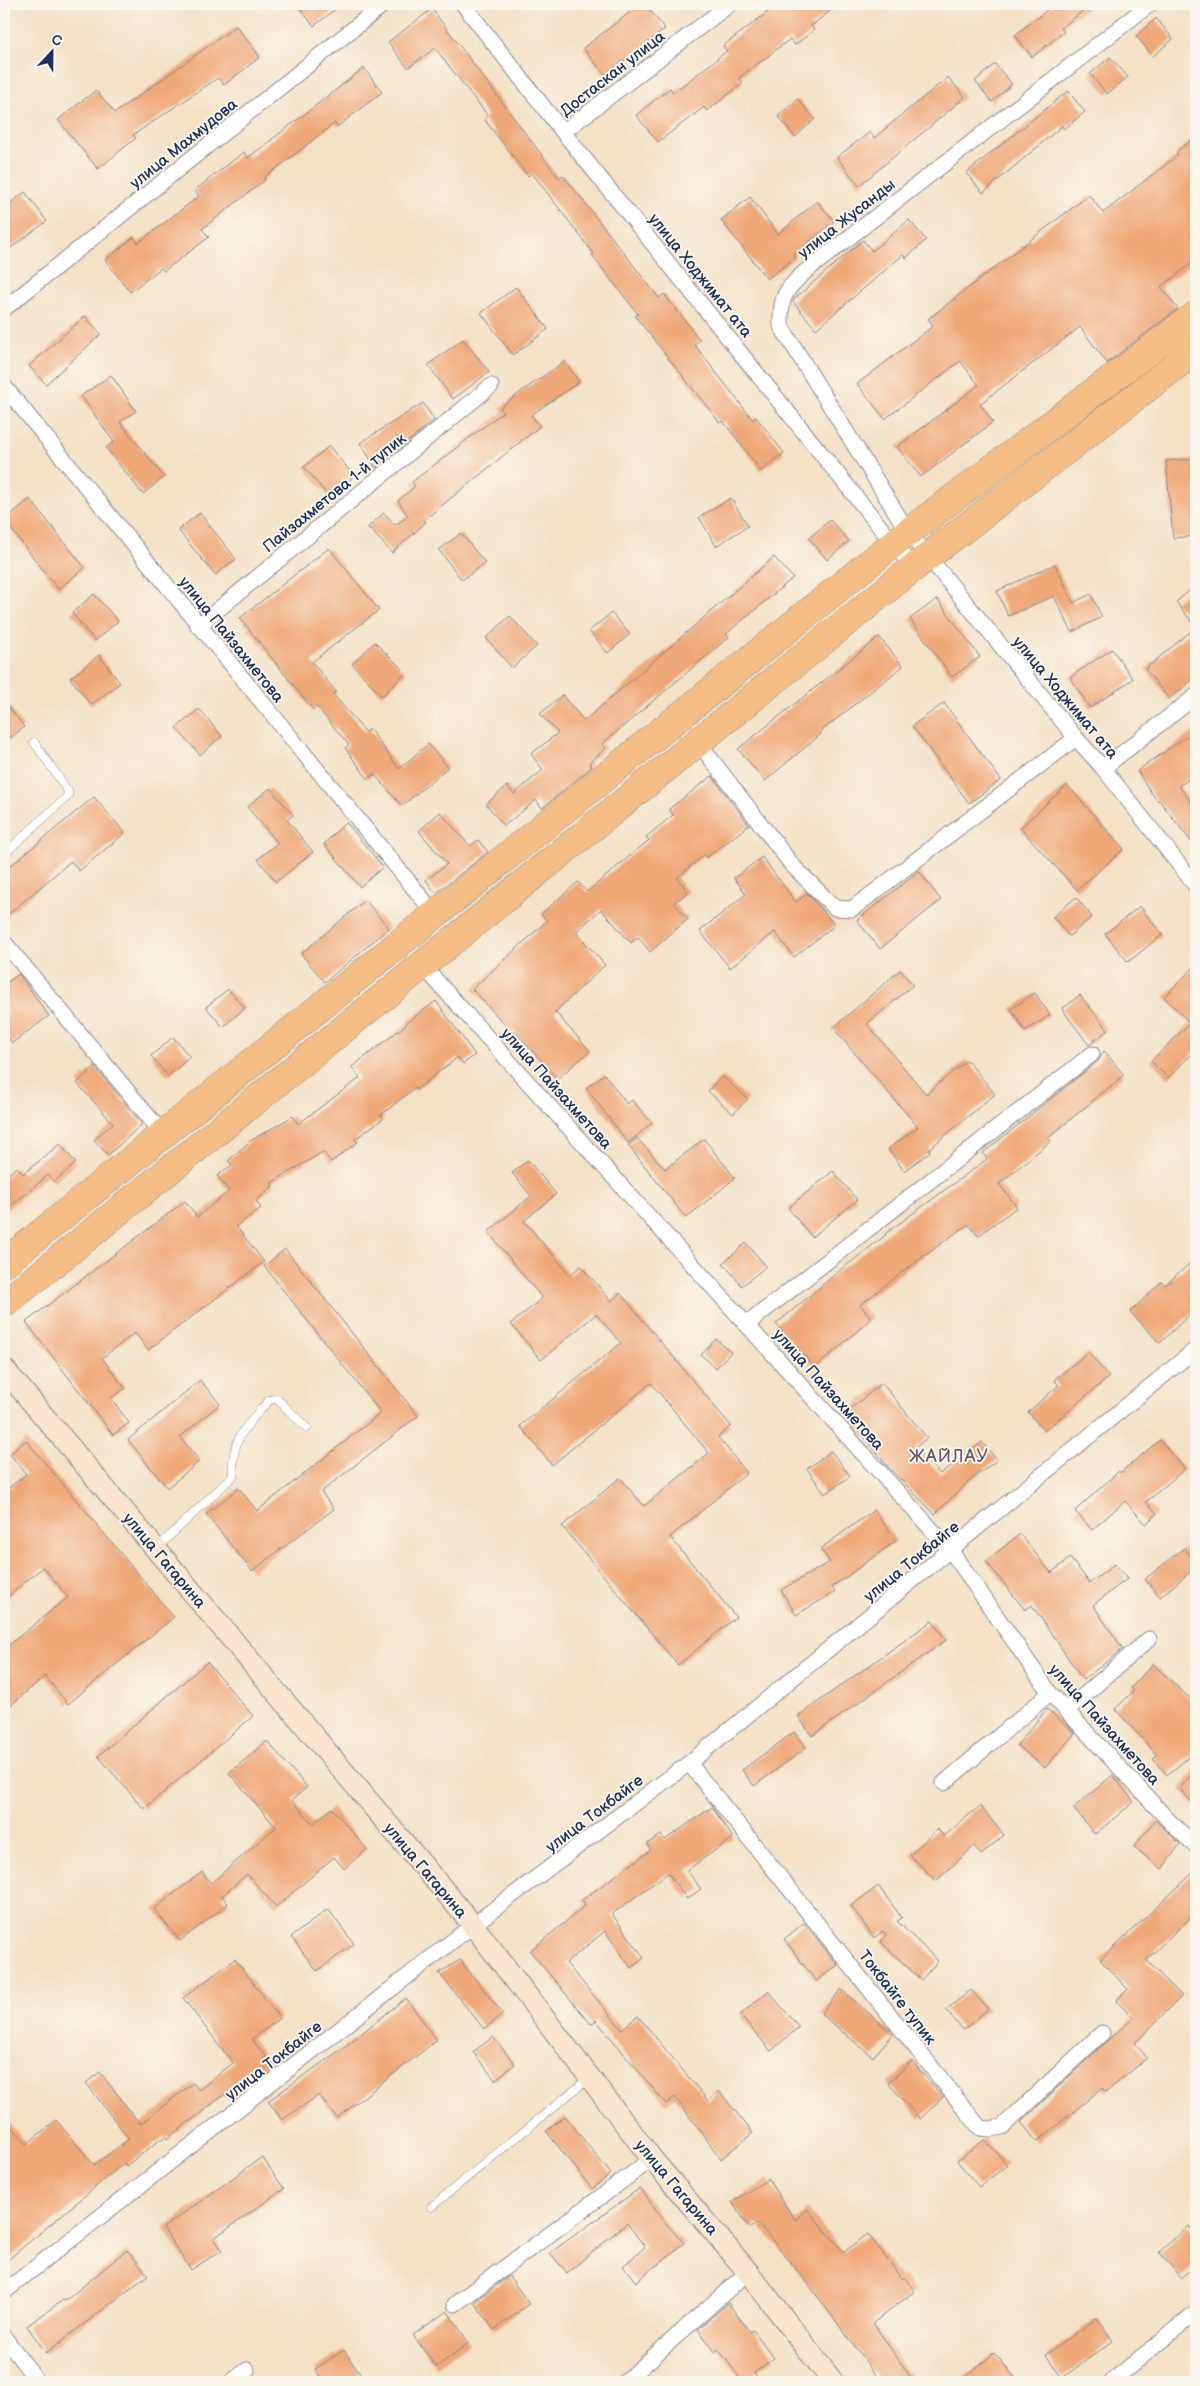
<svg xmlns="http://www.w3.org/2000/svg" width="1200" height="2386" font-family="'Balsamiq Sans',sans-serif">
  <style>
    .building { fill: #efa879 }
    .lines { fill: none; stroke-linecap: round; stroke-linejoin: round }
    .lane-casing { stroke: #888892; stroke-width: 9 }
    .street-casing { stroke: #888892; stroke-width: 17 }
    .secondary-casing { stroke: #888892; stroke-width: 23 }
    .highway-casing { stroke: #888892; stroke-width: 29 }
    .lane { stroke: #fff; stroke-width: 8 }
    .street { stroke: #fff; stroke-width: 15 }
    .secondary { stroke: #fbe5cf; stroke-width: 21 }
    .highway { stroke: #f6be87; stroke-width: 28 }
    .labels { text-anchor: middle; stroke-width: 4; stroke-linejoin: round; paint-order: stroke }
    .street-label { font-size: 16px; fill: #1b2f5e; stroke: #fbf7ec }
    .neighbourhood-label { font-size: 18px; letter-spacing: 1px; fill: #655967; stroke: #fbf7ec }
  </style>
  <rect width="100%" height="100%" fill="#fbf7ec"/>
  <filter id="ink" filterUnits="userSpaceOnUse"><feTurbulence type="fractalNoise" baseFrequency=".02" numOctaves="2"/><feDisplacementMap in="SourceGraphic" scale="10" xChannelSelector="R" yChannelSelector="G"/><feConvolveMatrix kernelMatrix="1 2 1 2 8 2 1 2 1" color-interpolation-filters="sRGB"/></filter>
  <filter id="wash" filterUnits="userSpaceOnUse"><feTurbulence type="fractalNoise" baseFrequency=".0096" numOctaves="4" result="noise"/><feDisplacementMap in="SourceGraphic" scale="20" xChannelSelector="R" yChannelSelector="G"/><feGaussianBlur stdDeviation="1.12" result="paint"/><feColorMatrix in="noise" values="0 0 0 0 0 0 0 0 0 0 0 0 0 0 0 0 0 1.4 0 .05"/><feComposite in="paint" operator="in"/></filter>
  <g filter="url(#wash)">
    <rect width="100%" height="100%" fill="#f4e1c6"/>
    <g id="blocks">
      <path class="building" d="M296 4H342L314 26Z
        M641 4H645L665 29 605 75 583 48Z
        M763 4H839L811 26 814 30 795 45 790 39 739 78 743 83 707 111 704 107 658 142 636 115 670 88 673 93 727 51 723 46 769 11Z
        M1055 4H1092L1061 28 1064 32 1032 57 1015 35Z
        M432 9 559 178 563 175 659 298 664 294 700 340 694 344 753 420 756 417 784 453 761 471 723 421 720 423 635 316 638 314 592 255 594 254 532 173 528 176 484 119 488 116 435 48 408 68 388 42Z
        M1156 18 1173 39 1153 56 1136 36Z
        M236 26 260 57 224 85 218 78 133 135 136 138 98 169 58 120 96 90 115 113Z
        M1110 57 1128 77 1107 94 1090 74Z
        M995 64 1012 84 992 102 975 81Z
        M364 68 382 92 337 127 335 123 264 178 265 180 202 229 209 237 164 271 161 268 130 292 105 260 134 237 138 243 199 196 195 190 244 152 248 158Z
        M948 77 965 97 859 186 837 157 870 132 874 138Z
        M1068 91 1085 112 1064 129 1062 126 983 193 966 173Z
        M798 99 815 119 795 137 778 116Z
        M1196 137V260L1161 287 1178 309 1107 363 1080 327 980 404 993 422 921 477 897 447 979 385 960 361 885 419 857 384 933 326 928 319 1089 195 1103 213 1178 155 1176 152Z
        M25 192 47 221 4 253V208Z
        M750 197 778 234 817 201 834 221 794 255 796 257 767 279 721 220Z
        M909 220 926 240 906 258 903 255 816 329 793 302 794 299 863 240 872 251Z
        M516 287 548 329 513 355 481 313Z
        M85 316 101 334 46 384 29 366Z
        M463 339 489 372 453 399 428 365Z
        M565 361 579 382 531 415 540 426 424 520 426 522 392 553 368 527 384 513 395 525 408 516 398 501 415 486 412 482 503 412 500 408 518 394Z
        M111 375 136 411 120 422 164 477 143 494 106 448 114 442 81 396Z
        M423 403 434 420 376 468 360 443Z
        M329 446 354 476 329 497 304 467Z
        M1196 459V536L1173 538 1166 461Z
        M731 498 748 526 716 546 699 517Z
        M30 499 85 568 58 589 4 520Z
        M200 513 236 559 215 575 178 530Z
        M830 520 849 541 827 560 809 538Z
        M461 533 485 563 462 580 439 550Z
        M329 548 379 610 312 662 336 692 333 694 365 732 370 729 399 769 428 744 448 767 402 806 374 774 368 779 345 748 349 745 317 707 313 710 240 618Z
        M774 557 793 578 726 634 729 637 602 744 606 748 589 763 592 767 542 808 536 800 504 826 486 804 507 786 514 794 543 770 531 754 558 733 540 714 562 695 584 721Z
        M1055 564 1073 603 1091 594 1102 617 1072 632 1054 596 1008 616 997 591Z
        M1196 585V677L1169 699 1145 669 1196 627 1176 602Z
        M94 594 118 621 95 641 72 613Z
        M937 599 980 657 952 677 910 619Z
        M611 613 630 634 608 653 589 631Z
        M510 616 537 646 512 668 486 638Z
        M879 637 903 666 820 732 821 734 765 781 738 749Z
        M375 642 406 673 382 696 352 664Z
        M1112 649 1133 679 1090 708 1070 677Z
        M99 655 120 683 91 705 70 678Z
        M4 700 24 727 4 743Z
        M944 703 1001 780 969 803 912 726Z
        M199 709 222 736 200 755 176 728Z
        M1196 730V774L1179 786 1196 809V848L1159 800 1157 801 1137 771Z
        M712 776 749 825 706 858 704 855 677 878 688 892 674 903 688 919 650 952 638 937 631 943 601 909 576 932 605 965 555 1012 590 1051 557 1079 514 1030 512 1032 472 989 547 921 541 914 578 882 587 892 649 840 646 837 673 815 669 809Z
        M1067 785 1124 849 1077 890 1020 828Z
        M270 788 293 815 287 820 313 852 276 882 258 859 278 843 247 807Z
        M94 797 125 833 79 871 71 861 4 918V871Z
        M440 812 470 846 478 840 488 852 436 893 426 880 447 864 419 831Z
        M346 822 383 867 360 887 324 844Z
        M762 857 796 902 807 893 835 925 794 957 775 932 730 968 700 931 746 894 734 878Z
        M919 871 941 900 880 949 857 920Z
        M1076 897 1092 917 1069 936 1053 917Z
        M365 900 389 928 325 982 301 954Z
        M1140 906 1162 935 1128 962 1105 934Z
        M1196 965V1050L1168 1078 1151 1061 1190 1023 1164 997Z
        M900 970 913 985 867 1024 926 1094 967 1060 995 1094 929 1149 930 1152 904 1171 888 1149 918 1127 833 1028Z
        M19 974 49 1016 12 1043 4 1031V985Z
        M228 989 245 1008 223 1027 206 1007Z
        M1035 993 1050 1015 1025 1031 1011 1009Z
        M1080 995 1108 1030 1089 1045 1062 1009Z
        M436 1001 475 1055 463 1064 458 1057 416 1090 415 1088 381 1115 384 1118 355 1139 358 1142 331 1162 323 1152 271 1183 273 1186 256 1201 261 1208 236 1226 264 1262 148 1350 135 1333 102 1358 125 1388 111 1398 129 1423 113 1435 26 1322 185 1201 197 1217 229 1191 217 1176 232 1165 228 1161 250 1141 293 1116 298 1124 360 1078 352 1067 407 1024 406 1023Z
        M173 1037 190 1057 168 1076 151 1056Z
        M1104 1051 1124 1075 1048 1138 1051 1141 999 1184 1017 1207 978 1236 968 1224 901 1273 860 1305 872 1318 815 1368 776 1324 834 1275 886 1235 885 1234 987 1159 983 1153 1098 1061Z
        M95 1067 142 1124 108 1155 94 1140 113 1123 77 1083Z
        M604 1074 627 1104 632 1100 652 1123 628 1143 586 1088Z
        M722 1076 748 1099 733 1114 708 1091Z
        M637 1138 665 1169 704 1139 735 1178 686 1218 628 1145Z
        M60 1144 76 1163 54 1182 48 1175 4 1212V1178L17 1167 23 1174Z
        M528 1160 556 1194 524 1221 570 1275 581 1266 611 1301 620 1293 731 1426 718 1437 747 1473 670 1537 736 1617 678 1665 562 1526 620 1478 644 1506 709 1453 651 1383 552 1465 520 1426 621 1343 596 1314 541 1360 511 1324 542 1298 488 1232 531 1196 512 1173Z
        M833 1171 857 1200 812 1237 788 1208Z
        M746 1243 766 1266 742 1286 723 1263Z
        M285 1249 418 1416 321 1492 334 1509 252 1571 206 1514 239 1488 257 1511 381 1413 264 1266Z
        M1196 1258V1308L1160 1343 1130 1312 1161 1282 1165 1285Z
        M716 1339 731 1352 716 1368 701 1355Z
        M1088 1352 1109 1377 1044 1431 1028 1412 1059 1385 1054 1380Z
        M200 1380 220 1404 180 1437 200 1461 167 1488 128 1440Z
        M882 1383 927 1438 915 1448 940 1474 982 1442 997 1460 967 1483 935 1514 889 1468 845 1413Z
        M26 1440 174 1617 68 1704 45 1676 4 1711V1649L68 1597 43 1567 4 1600V1492L26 1474 10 1454Z
        M1160 1440 1185 1469 1146 1502 1157 1513 1146 1524 1125 1501 1092 1530 1075 1511 1119 1471 1120 1473Z
        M831 1451 850 1476 825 1494 807 1469Z
        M874 1510 896 1541 832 1587 835 1592 796 1615 781 1590 830 1562 820 1549Z
        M1020 1534 1051 1573 1070 1558 1090 1583 1115 1564 1127 1579 1093 1605 1123 1649 1083 1680 1032 1605 1025 1610 986 1561Z
        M1184 1548 1196 1563V1567L1160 1597 1145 1579Z
        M932 1621 946 1640 812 1736 798 1716Z
        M207 1662 253 1716 144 1809 98 1756Z
        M1153 1664 1196 1704V1751L1167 1775 1153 1759 1157 1755 1115 1709 1134 1691 1131 1688Z
        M1047 1709 1075 1733 1045 1768 1017 1745Z
        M794 1732 806 1748 754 1786 742 1770Z
        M267 1741 307 1787 292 1800 313 1824 332 1808 367 1849 344 1869 334 1857 276 1907 247 1874 222 1896 228 1904 180 1941 154 1909 202 1872 211 1883 276 1827 229 1773Z
        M1196 1768V1807L1180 1789Z
        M1113 1775 1134 1802 1095 1834 1073 1808Z
        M980 1806 1004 1835 981 1855 974 1846 936 1881 910 1855 937 1829 944 1836Z
        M712 1807 733 1838 687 1870 701 1889 687 1899 668 1873 612 1914 644 1958 631 1968 605 1931 566 1963 622 2029 638 2016 708 2101 719 2091 753 2133 721 2159 675 2097 666 2104 596 2020 591 2024 530 1951 586 1905 582 1900 651 1850 647 1844 661 1835 665 1840Z
        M1155 1820 1180 1844 1162 1869 1134 1847Z
        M1196 1870V1912L1146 1960 1182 1996 1135 2043 1147 2058 1106 2092 1102 2088 1037 2142 1021 2122 1110 2038 1134 2018 1116 2001 1128 1989 1100 1960Z
        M878 1886 902 1918 897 1921 938 1961 921 1980 881 1942 886 1935 883 1931 874 1938 851 1906Z
        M328 1909 354 1944 317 1971 291 1937Z
        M804 1923 838 1965 816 1981 784 1939Z
        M235 1959 280 2018 252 2039 271 2064 227 2097 225 2094 167 2139 165 2136 126 2166 124 2163 4 2263V2117L27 2144 56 2120 94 2165 129 2139 86 2083 100 2072 140 2124 193 2083 199 2090 233 2063 183 1998Z
        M460 1960 503 2014 484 2029 439 1973Z
        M841 1989 893 2034 873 2057 821 2014Z
        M971 1990 988 2009 963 2030 946 2010Z
        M768 1991 799 2027 771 2051 740 2015Z
        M406 1998 437 2040 337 2118 319 2095 282 2120 268 2101 343 2048Z
        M493 2037 515 2064 495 2080 473 2052Z
        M912 2061 943 2097 920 2119 888 2083Z
        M565 2116 611 2174 592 2189 546 2131Z
        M985 2139 1007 2165 979 2187 957 2161Z
        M262 2157 284 2189 214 2238 222 2250 191 2270 163 2228Z
        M768 2179 795 2220 807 2209 844 2252 868 2234 902 2279 904 2277 915 2291 873 2323 914 2382H881L806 2281 758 2223 750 2228 732 2202Z
        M640 2188 669 2227 684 2243 636 2282 623 2266 645 2247 627 2223 567 2273 550 2253Z
        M1189 2226 1196 2235V2265L1181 2278 1159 2252Z
        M127 2250 148 2275 46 2353 27 2326 63 2300 65 2301Z
        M509 2276 529 2304 494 2330 474 2302Z
        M728 2303 750 2332 753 2330 774 2358 754 2373 762 2382H743L718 2349 715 2352 698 2329Z
        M447 2311 469 2343 436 2367 413 2335Z
        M1097 2318 1113 2341 1062 2378 1046 2355Z
        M344 2350 365 2382H323L315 2369Z
        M994 2353 1019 2382H959Z"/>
    </g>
  </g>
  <g filter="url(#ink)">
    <use href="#blocks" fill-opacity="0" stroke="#888892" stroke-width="1"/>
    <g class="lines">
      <g class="lane-casing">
        <path id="lane" d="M4 854 68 796V791L34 742
          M157 1548 233 1476C231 1437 245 1428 269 1400L277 1399 307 1428
          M431 2207 588 2079"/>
      </g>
      <g class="street-casing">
        <path id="street" d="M463 4 563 132 913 568
          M1150 4 806 271C784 290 780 298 781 326L908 532 1076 738 1103 768 1196 886
          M563 132 730 4
          M4 309 384 4
          M4 386 435 914
          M198 626 491 386
          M698 742 792 865 835 908 852 909 1076 738
          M1103 768 1196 696
          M4 942 163 1134
          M422 965 951 1551 1050 1693 1172 1824 1196 1846
          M747 1324 1092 1054
          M1066 1711 1149 1639
          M689 1763 980 2128 991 2129 1002 2127 1102 2033
          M944 1783 1050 1693
          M4 2292 473 1925 689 1763 1196 1349
          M455 2304 652 2159
          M4 2337 38 2382
          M231 2382 247 2370
          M625 2382 748 2272
          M1111 2382 1196 2312"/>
      </g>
      <g class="secondary-casing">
        <path id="secondary" d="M4 1369 473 1925 652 2159 748 2272 833 2382"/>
      </g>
      <g class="highway-casing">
        <path id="highway" d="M4 1263 894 543 1196 315
          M4 1304 913 568 1196 350"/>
      </g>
      <use href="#lane" class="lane"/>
      <use href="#street" class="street"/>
      <use href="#secondary" class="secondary"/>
      <use href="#highway" class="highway"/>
    </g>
  </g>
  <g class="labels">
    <g class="street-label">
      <text transform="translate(612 73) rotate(-38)" y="6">Достаскан улица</text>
      <text transform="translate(183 143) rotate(-39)" y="6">улица Махмудова</text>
      <text transform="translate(846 218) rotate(-38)" y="6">улица Жусанды</text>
      <text transform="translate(701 275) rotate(51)" y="6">улица Ходжимат ата</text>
      <text transform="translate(334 492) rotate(-39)" y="6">Пайзахметова 1-й тупик</text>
      <text transform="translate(232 639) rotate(51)" y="6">улица Пайзахметова</text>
      <text transform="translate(1066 697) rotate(50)" y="6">улица Ходжимат ата</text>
      <text transform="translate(557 1088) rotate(48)" y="6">улица Пайзахметова</text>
      <text transform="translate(829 1389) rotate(48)" y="6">улица Пайзахметова</text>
      <text transform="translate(165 1560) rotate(50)" y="6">улица Гагарина</text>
      <text transform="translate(911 1561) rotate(-39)" y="6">улица Токбайге</text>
      <text transform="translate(1105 1724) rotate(48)" y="6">улица Пайзахметова</text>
      <text transform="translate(594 1813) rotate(-37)" y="6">улица Токбайге</text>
      <text transform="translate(426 1870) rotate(50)" y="6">улица Гагарина</text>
      <text transform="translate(898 1997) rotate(52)" y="6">Токбайге тупик</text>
      <text transform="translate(273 2060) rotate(-38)" y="6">улица Токбайге</text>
      <text transform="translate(677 2187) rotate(50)" y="6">улица Гагарина</text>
    </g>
    <g class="neighbourhood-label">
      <text x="949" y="1462">ЖАЙЛАУ</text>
    </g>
  </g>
  <rect width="1200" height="2386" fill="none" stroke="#fbf7ec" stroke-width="20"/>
  <g transform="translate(52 52) rotate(22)" stroke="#fbf7ec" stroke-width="4" paint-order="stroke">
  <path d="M0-4L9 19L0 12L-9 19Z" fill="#1b2f5e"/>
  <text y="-8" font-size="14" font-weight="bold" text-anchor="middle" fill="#1b2f5e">С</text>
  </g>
</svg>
